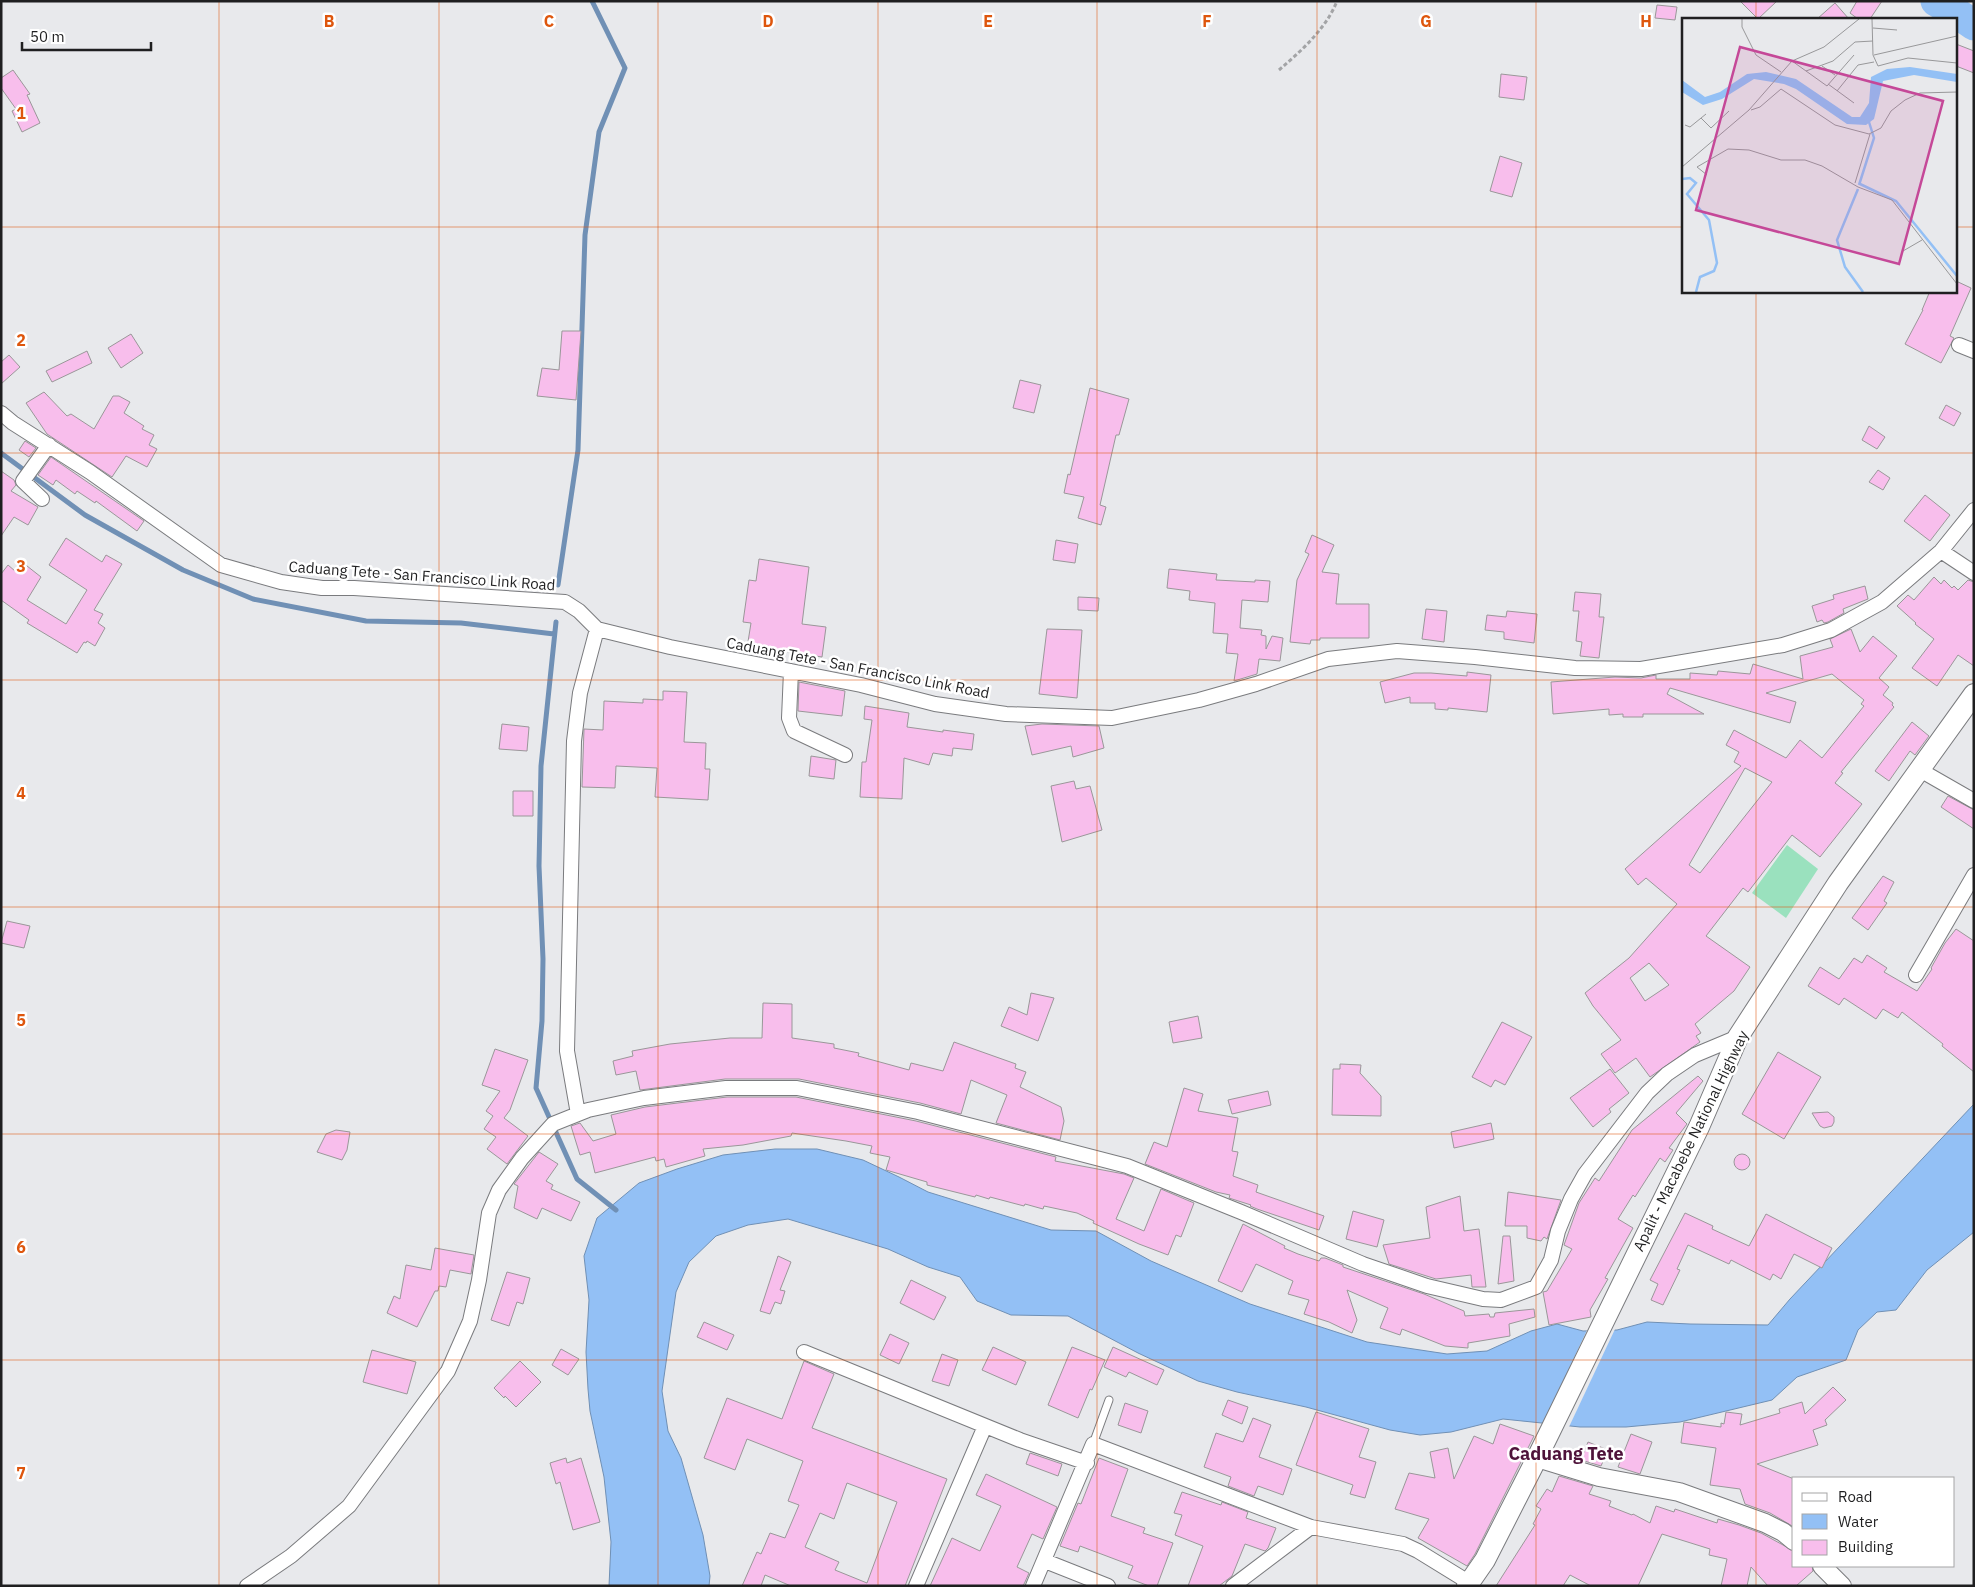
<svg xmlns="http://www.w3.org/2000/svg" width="1975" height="1587" font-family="'IBM Plex Sans',sans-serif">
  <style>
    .green { fill: #9ae1be }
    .water { fill: #93c0f5; stroke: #7090b5 }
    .pier { fill: #e8e9ec }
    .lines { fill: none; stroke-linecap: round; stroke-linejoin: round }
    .stream { stroke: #7090b5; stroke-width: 5 }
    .river { stroke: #93c0f5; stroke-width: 31 }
    .building { fill: #f8beec; stroke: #9a9799; fill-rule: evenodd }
    .service-casing { stroke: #7a7b7e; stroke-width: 9 }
    .minor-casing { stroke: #7a7b7e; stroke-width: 16 }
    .tertiary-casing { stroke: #7a7b7e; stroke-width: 20 }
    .secondary-casing { stroke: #7a7b7e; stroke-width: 22 }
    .path { stroke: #a3a4a6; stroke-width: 3; stroke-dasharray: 4 2.5; stroke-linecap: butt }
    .service { stroke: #fff; stroke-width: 7 }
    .minor { stroke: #fff; stroke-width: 14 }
    .tertiary { stroke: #fff; stroke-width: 18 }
    .secondary { stroke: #fff; stroke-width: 20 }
    .grid { fill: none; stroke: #de560d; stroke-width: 1; stroke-opacity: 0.55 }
    .labels { text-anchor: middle; stroke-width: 5; stroke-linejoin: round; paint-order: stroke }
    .street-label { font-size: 15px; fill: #1f1f20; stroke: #fff }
    .quarter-label { font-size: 18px; font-weight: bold; fill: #4e133a; stroke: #fff }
    .inset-river { fill: none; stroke: #93c0f5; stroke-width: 2.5 }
    .inset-road { fill: none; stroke: #98989a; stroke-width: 1 }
    .view { fill: #c54898; fill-opacity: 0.15; stroke: #c54898; stroke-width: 2.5 }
    .inset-edge { fill: none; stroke: #1f1f20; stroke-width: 2.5 }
    .grid-label { font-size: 16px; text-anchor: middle; font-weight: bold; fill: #de560d; stroke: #fff; stroke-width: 5; stroke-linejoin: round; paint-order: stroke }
  </style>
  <rect width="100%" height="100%" fill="#e8e9ec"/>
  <path class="green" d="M1787 845 1818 869 1786 918 1752 893Z"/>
  <path class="water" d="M1974 1104V1232L1927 1270 1896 1310 1877 1312 1858 1330 1846 1360 1797 1377 1772 1400 1680 1422 1626 1427H1580L1503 1419 1451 1432 1420 1435 1390 1430 1306 1407 1237 1392 1198 1381 1138 1353 1068 1316 1011 1315 977 1301 960 1277 928 1267 888 1249 788 1219 748 1225 716 1236 689 1262 676 1292 662 1391 668 1431 681 1458 703 1535 710 1576 709 1586H609L611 1542 604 1477 590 1411 588 1389 586 1352 589 1300 584 1256 597 1218 639 1183 677 1169 723 1155 775 1149H817L863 1160 899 1177 928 1192 1051 1230 1096 1231 1151 1261 1250 1304 1367 1342 1447 1354 1487 1351 1531 1331 1557 1324 1583 1331 1617 1330 1647 1322 1690 1324 1768 1325 1790 1299Z"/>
  <path class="pier" d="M1616 1327 1568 1429 1543 1424 1588 1328Z"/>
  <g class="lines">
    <path class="stream" d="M1 453 85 515 183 570 253 599 366 621 461 623 554 634
      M558 585 578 450 585 235 599 132 625 68 592 1
      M556 622 541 766 539 866 543 959 542 1021 536 1088 577 1179 616 1210"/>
    <path class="river" d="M1936 1 1955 12 1974 25"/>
  </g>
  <path class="building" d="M1740 1H1777L1758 19Z
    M1857 1H1882L1870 19H1858L1850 13Z
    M1835 3 1849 19H1817Z
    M1657 5 1677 7 1675 20 1655 18Z
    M1956 44 1974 51V73L1956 66Z
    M13 70 30 94 27 95 40 123 22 132 12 111 16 109 1 88V78Z
    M1501 74 1527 77 1524 100 1499 97Z
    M1500 156 1522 163 1512 197 1490 191Z
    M1956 281 1971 288 1950 336 1954 338 1941 363 1905 344 1923 310H1922L1930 291H1956Z
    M562 331H581L576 400 537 396 542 368 559 370Z
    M131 334 143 353 121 368 108 348Z
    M87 351 92 363 52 382 46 371Z
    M9 355 20 367 1 384V362Z
    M1020 380 1041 385 1034 413 1013 408Z
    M1090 388 1129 399 1119 435H1116L1100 505 1106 507 1101 525 1078 518 1084 497 1064 493 1068 474 1070 475Z
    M44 392 67 416 71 414 94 429 113 396H119L130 402 124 413 144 426 142 429 154 435 149 445 157 449 147 467 126 456 112 477 47 434 26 403Z
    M1946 405 1961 413 1954 426 1939 418Z
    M1869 426 1885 437 1877 449 1862 440Z
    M25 441 36 448 29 457 19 450Z
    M51 457 144 521 137 531 96 501 95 503 77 491 75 494 56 480 53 485 38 475Z
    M1878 470 1890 478 1883 490 1869 482Z
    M1 471 14 480 16 485 11 491 38 507 28 525 14 517 1 536Z
    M1925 495 1950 515 1930 541 1904 521Z
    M1312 535 1334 545 1322 572 1339 574 1336 604H1369V638H1320V640H1311L1310 644 1290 642 1297 580 1309 554 1305 552Z
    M66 538 102 562 106 555 122 564 94 610 103 614 98 623 105 628 95 646 87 641 86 643 84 642 77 653 27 623 29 620 1 600V574L8 565 15 571 22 562 41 577 27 600 66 624 87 590 49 565Z
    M1056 540 1078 544 1075 563 1053 560Z
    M759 559 809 567 802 624 826 627 822 657 770 649V651L747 648 751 623 743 622 749 580 756 581Z
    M1169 569 1217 574 1216 580 1255 582V580L1270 581 1268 602 1242 600 1240 628 1262 630 1261 635 1266 636V649L1272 636 1283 638 1280 661 1259 659 1257 674 1234 681 1238 654 1226 653 1228 634 1213 633 1215 603 1189 600 1190 591 1167 588Z
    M1934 577 1941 584 1944 580 1952 588 1954 586 1958 590 1968 580 1974 582V666L1958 655 1937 686 1912 668 1934 639 1915 624 1916 623 1897 606 1908 595 1914 600Z
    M1865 586 1868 599 1843 609 1844 613 1828 622 1824 623 1822 620 1817 622 1812 606 1834 599 1833 595Z
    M1575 592 1601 594 1599 617H1604L1599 658 1580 656 1582 642 1576 641 1579 611H1573Z
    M1078 597 1099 598 1098 611 1078 610Z
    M1426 609 1447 611 1444 642 1422 639Z
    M1507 611 1537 614 1534 643 1504 639V632L1485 630 1487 615 1506 617Z
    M1047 629 1082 630 1077 698 1039 694Z
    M1851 629 1860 652 1873 636 1897 656 1879 678 1889 687 1883 695 1893 703 1892 705 1894 707 1841 772 1843 773 1835 783 1862 804 1820 857 1792 835 1748 892 1743 888 1706 936 1750 967 1734 991 1695 1024 1701 1033 1696 1036 1700 1042 1650 1077 1636 1058 1615 1073 1601 1054 1621 1040 1593 1006 1585 993 1629 958 1677 904 1646 878 1638 885 1625 869 1741 766 1734 762 1739 752 1726 745 1734 730 1786 758 1800 740 1822 758 1864 706 1861 704 1864 700 1832 674 1766 693 1796 702 1790 723 1670 688 1667 694 1704 714H1643V717H1623V714L1609 715V709L1553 714 1551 682 1615 677 1641 678 1656 675V679H1690V673L1717 675 1718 671 1750 674 1753 664 1803 679 1800 656 1833 647 1830 639ZM1745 768 1772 782 1700 873 1689 865ZM1649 963 1669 985 1645 1001 1630 978Z
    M1467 672 1491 675 1487 712 1448 708V710L1435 709V703H1410V697L1385 703 1380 682 1414 673H1431L1467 676Z
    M799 682 845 691 842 716 798 711Z
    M663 691 687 692 684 742 706 743 705 769H710L708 800 655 797 657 768 616 766 615 788 582 787 584 729 603 730 604 701 643 703V699L663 700Z
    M865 706 909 713 907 727 943 732V730L974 734 972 750 953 748 952 756 933 753 929 765 904 758 902 799 860 797 862 762H866L872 720 864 719Z
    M1912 722 1929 736 1915 755 1910 751 1889 781 1875 771Z
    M502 724 529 727 527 751 499 749Z
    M1042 724 1099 726 1104 748 1073 757 1071 746 1032 755 1025 726Z
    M811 756 836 760 834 779 809 776Z
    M1074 781 1076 789 1090 786 1102 830 1062 842 1051 786Z
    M513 791H533V816H513Z
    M1948 796 1974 810V829L1941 807Z
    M1883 876 1894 882 1884 901 1887 903 1868 930 1852 918Z
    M7 921 30 926 24 948 1 943Z
    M1956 929 1974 941V1072L1942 1046 1943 1044 1902 1012 1898 1018 1883 1009 1876 1019 1844 998 1839 1005 1808 986 1820 967 1839 979 1854 958 1862 963 1867 955 1887 968 1884 972 1917 991 1932 969 1931 968 1945 943Z
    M1031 993 1054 998 1038 1041 1001 1026 1009 1007 1027 1015Z
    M763 1003 792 1004V1038L834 1044V1048L859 1053 858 1056 909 1070 911 1063 943 1071 954 1042 1016 1064 1015 1068 1026 1072 1020 1087 1061 1107 1064 1121 1060 1140 996 1123 1007 1095 971 1080 961 1114 920 1103 799 1079H725L640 1090 636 1071 616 1075 613 1061 633 1056 632 1051 670 1044 730 1038H762Z
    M1198 1016 1202 1038 1173 1043 1169 1022Z
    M1502 1022 1532 1037 1505 1085 1495 1080 1491 1087 1472 1077Z
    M495 1049 528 1060 510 1110 504 1118 528 1136 507 1164 487 1149 496 1137 484 1129 493 1116 486 1111 500 1091 482 1085Z
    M1778 1052 1821 1077 1784 1139 1742 1114Z
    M1340 1064 1361 1065 1360 1073 1381 1096V1116L1332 1115 1333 1069H1340Z
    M1610 1069 1629 1093 1609 1109 1611 1112 1593 1127 1570 1098Z
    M1698 1076 1703 1081 1676 1113 1687 1124 1669 1148 1673 1150 1665 1162 1660 1158 1635 1197 1633 1195 1618 1219 1633 1228 1605 1278 1608 1279 1590 1310 1591 1317 1549 1325 1543 1292 1547 1291 1572 1249 1564 1245 1579 1203 1595 1178 1599 1181 1632 1130Z
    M1184 1088 1203 1094 1198 1111 1238 1118 1232 1151 1238 1152 1233 1176 1258 1185 1256 1192 1324 1216 1319 1230 1257 1209 1250 1206 1251 1205 1229 1198 1230 1195 1216 1192 1145 1164 1154 1142 1167 1147Z
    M1268 1091 1271 1105 1232 1114 1228 1100Z
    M727 1097H796L916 1121 1056 1157 1055 1161 1124 1174 1134 1178 1116 1219 1144 1231 1161 1189 1194 1203 1181 1237 1176 1235 1168 1255 1139 1244 1093 1223 1094 1221 1077 1213 1044 1206 1043 1209 1025 1204 1024 1206 990 1197 989 1199 976 1195 975 1197 927 1185V1182L886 1170 890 1157 870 1153 872 1146 846 1141 792 1133 791 1136 743 1145 703 1149 705 1156 666 1167 664 1159 656 1161 655 1157 595 1173 590 1152 580 1155 571 1126 580 1123 593 1141 616 1134 611 1115 645 1107Z
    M1828 1112 1834 1117V1122L1832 1126 1824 1128 1820 1126 1812 1113Z
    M1491 1123 1494 1139 1454 1148 1451 1132Z
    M336 1130 350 1132 347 1150 342 1160 317 1152 326 1134Z
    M539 1152 558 1164 546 1181 553 1185 551 1189 580 1202 571 1221 542 1208 537 1219 514 1208 518 1186 514 1184Z
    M1734 1162a8 8 0 1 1 16 0a8 8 0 1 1-16 0Z
    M1508 1192 1561 1200 1547 1239 1544 1237 1541 1241 1527 1238V1226H1505Z
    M1460 1196 1464 1231 1479 1229 1486 1287H1472L1471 1275 1436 1279 1389 1264 1383 1245 1430 1238 1426 1207Z
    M1353 1211 1384 1220 1377 1247 1346 1239Z
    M1685 1213 1713 1226 1712 1229 1749 1246 1766 1214 1832 1248 1822 1268 1794 1254 1781 1279 1773 1274 1770 1280 1731 1260 1729 1264 1688 1245 1677 1269 1680 1270 1663 1305 1651 1300 1658 1284 1650 1280Z
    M1243 1224 1285 1246 1284 1248 1298 1254 1319 1261 1321 1258H1325L1343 1265V1267L1424 1294 1464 1311 1465 1316 1489 1314 1490 1317H1494L1495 1313 1534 1309 1535 1317 1509 1324 1510 1336 1468 1343V1348L1445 1346 1402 1329 1400 1335 1380 1328 1388 1308 1347 1290 1357 1320 1352 1333 1329 1322 1304 1314 1309 1300 1288 1294 1293 1281 1256 1264 1242 1292 1218 1281Z
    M1503 1236H1510L1514 1281 1498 1284Z
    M435 1248 474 1255 471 1274 450 1270 446 1287 439 1286 438 1291H435L417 1327 387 1313 394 1296 400 1299 406 1265 431 1270Z
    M778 1256 791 1262 780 1290 785 1291 781 1304 775 1302 770 1314 760 1311Z
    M507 1272 530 1278 523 1304 517 1302 509 1326 491 1320Z
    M911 1280 946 1297 934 1320 900 1303Z
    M704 1322 734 1335 727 1350 697 1337Z
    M890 1334 909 1343 899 1364 880 1355Z
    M993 1347 1026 1362 1016 1385 982 1370Z
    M1072 1347 1105 1360 1092 1390 1090 1389 1078 1418 1048 1405Z
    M1113 1347 1164 1370 1157 1385 1129 1372 1126 1377 1104 1367Z
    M561 1349 579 1359 568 1375 552 1365Z
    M372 1350 416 1362 407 1394 363 1382Z
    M942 1354 958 1360 949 1386 932 1381Z
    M520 1361 541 1382 516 1407 505 1396 504 1398 494 1388Z
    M804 1361 834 1374 812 1428 947 1479 905 1586H791L765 1575 761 1586H742L757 1552 761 1554 770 1533 785 1538 799 1505 788 1501 803 1461 747 1439 735 1470 704 1458 727 1398 782 1419ZM847 1483 897 1502 867 1583 835 1570 839 1562 805 1547 820 1513 834 1519Z
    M1833 1387 1846 1400 1825 1420 1827 1425 1813 1430 1818 1445 1757 1464 1794 1479V1527L1770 1513 1745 1504 1740 1489 1710 1485 1716 1448 1681 1443 1684 1422 1721 1427V1423L1724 1424 1726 1412 1742 1414 1740 1425 1780 1413 1779 1409 1802 1402 1805 1414Z
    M1228 1400 1248 1407 1242 1424 1222 1415Z
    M1125 1403 1148 1411 1141 1433 1118 1425Z
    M1316 1412 1369 1429 1359 1457 1376 1462 1365 1498 1350 1494 1353 1485 1296 1465Z
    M1253 1418 1271 1425 1259 1457 1292 1469 1283 1495 1258 1486 1254 1496 1228 1486 1231 1477 1204 1467 1216 1433 1243 1442Z
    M1500 1424 1534 1436 1475 1554 1467 1566 1418 1538 1429 1519 1395 1509 1409 1473 1435 1478 1430 1452 1448 1448 1454 1479 1474 1436 1493 1444Z
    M1631 1434 1652 1442 1640 1474 1618 1467Z
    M1588 1442 1608 1450 1601 1466 1581 1460Z
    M1030 1453 1062 1464 1058 1476 1026 1464Z
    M566 1458 567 1463 581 1458 600 1522 573 1530 560 1482 556 1484 550 1463Z
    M1099 1458 1128 1469 1111 1516 1145 1528 1143 1533 1173 1543 1157 1586H1149L1128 1578 1133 1566 1080 1546 1078 1552 1060 1546 1078 1503 1081 1504Z
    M986 1474 1057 1507 1043 1539 1032 1534 1017 1567 1029 1573 1025 1582 1023 1586H930L952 1538 980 1551 1001 1506 976 1495Z
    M1559 1476 1593 1486 1589 1494 1611 1501 1609 1506 1632 1515 1633 1514 1650 1523 1656 1506 1674 1512 1675 1509 1717 1523 1718 1519 1739 1525 1761 1533 1794 1551V1566H1812L1813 1571 1796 1586H1768L1751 1567 1747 1586H1721L1727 1559 1709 1555 1710 1549 1662 1534 1638 1586H1591L1570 1575 1563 1586H1496L1535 1525 1533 1524 1541 1509 1536 1506 1547 1489 1552 1492Z
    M1182 1492 1221 1505 1222 1502 1248 1512 1246 1518 1276 1528 1268 1548 1265 1551 1245 1544 1232 1576 1219 1586H1188L1203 1546 1175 1535 1182 1515 1174 1513Z"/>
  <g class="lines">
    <g class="service-casing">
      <path id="service" d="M1093 1444 1109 1400"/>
    </g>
    <g class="minor-casing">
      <path id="minor" d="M1959 345 1974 351
        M1 413 13 423 90 472 221 565 281 582 322 588H354L565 602 579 611 597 629 670 647 861 685 935 704 1006 714 1112 718 1199 700 1256 684 1328 659 1397 651 1475 657 1575 668 1641 669 1783 645 1831 630 1882 602 1941 551 1974 510
        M42 499 23 481 49 445
        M1941 551 1974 573
        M791 671 789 718 794 731 845 755
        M1920 770 1974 801
        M1916 975 1974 875
        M578 1114 567 1051 574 741 580 693 597 629
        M804 1352 1020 1440 1087 1463
        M1045 1561 1108 1586
        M247 1586 291 1556 349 1506 448 1371 470 1321 479 1280 489 1213 499 1190 522 1158 553 1124 588 1110 644 1098 726 1088H797L918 1112 1127 1166 1241 1212 1363 1264 1427 1286 1483 1299 1501 1300 1536 1287 1551 1260 1558 1231 1571 1199 1585 1174 1647 1093 1667 1074 1695 1055 1738 1037
        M916 1586 985 1426
        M1033 1586 1093 1444 1311 1527 1403 1544 1418 1551 1470 1583
        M1233 1586 1311 1527"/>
    </g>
    <g class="tertiary-casing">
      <path id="tertiary" d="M1537 1458 1599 1477 1679 1492 1765 1523 1783 1532 1794 1541
        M1822 1566 1842 1586"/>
    </g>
    <g class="secondary-casing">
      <path id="secondary" d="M1467 1586 1485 1560 1537 1458 1699 1127 1738 1037 1838 883 1974 694"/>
    </g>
    <path class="path" d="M1279 70C1301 51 1326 29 1337 1"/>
    <use href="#service" class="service"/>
    <use href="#minor" class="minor"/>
    <use href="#tertiary" class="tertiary"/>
    <use href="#secondary" class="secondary"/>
  </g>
  <path class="grid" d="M219 1V1586M439 1V1586M658 1V1586M878 1V1586M1097 1V1586M1317 1V1586M1536 1V1586M1756 1V19M1 227H1684M1956 227H1974M1756 291V1586M1 453H1974M1 680H1974M1 907H1974M1 1134H1974M1 1360H1974"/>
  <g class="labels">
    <g class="street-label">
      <text transform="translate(422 576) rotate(4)" y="5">Caduang Tete - San Francisco Link Road</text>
      <text transform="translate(858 668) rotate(11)" y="5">Caduang Tete - San Francisco Link Road</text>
      <text transform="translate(1691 1141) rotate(-64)" y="5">Apalit - Macabebe National Highway</text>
    </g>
    <g class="quarter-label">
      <text x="1566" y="1460">Caduang Tete</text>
    </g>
  </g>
  <g transform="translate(1682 18)">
    <rect width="275" height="275" fill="#e8e9ec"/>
    <path d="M228 49 275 56V64L232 57 201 63 192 101 184 107 165 106 114 71 102 66 72 61 40 81 21 87 0 74V62L23 79 38 74 65 56 84 54 114 61 170 99H178L187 85 189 59 205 51Z" fill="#93c0f5"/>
    <path class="inset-river" d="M0 161 8 160 14 165 5 176 27 202 35 245 32 253 18 259 14 274M178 166 214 183 275 258M177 167 192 120 187 104M176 171 155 222 163 249 181 274"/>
    <path class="inset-road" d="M60 1V9L74 37 99 54M190 1 191 37 196 48 226 40 275 45M191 10 215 12M192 37 275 18M110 43 145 68 172 37M140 48 153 57M124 53 151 43 173 24 191 23M146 66 172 85M155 73 176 47 192 44M69 92 78 89 99 71 153 107 187 116 199 110 209 93 223 82 238 75 275 74M19 100 29 110 47 93M3 107 8 109 24 96M0 149 67 92 110 43 142 29 177 1M25 157 15 149 46 131 67 132 99 142H123L140 148 176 169 210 182 275 266M173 165 188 116M221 233 240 222"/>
    <path class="view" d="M58 29 261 83 217 246 14 192Z"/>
    <rect width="275" height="275" class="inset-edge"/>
  </g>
  <g class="grid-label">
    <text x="329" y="27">B</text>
    <text x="549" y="27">C</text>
    <text x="768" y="27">D</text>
    <text x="988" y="27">E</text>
    <text x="1207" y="27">F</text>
    <text x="1426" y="27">G</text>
    <text x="1646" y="27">H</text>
    <text x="21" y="119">1</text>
    <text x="21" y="346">2</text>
    <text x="21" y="572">3</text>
    <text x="21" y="799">4</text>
    <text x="21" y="1026">5</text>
    <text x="21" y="1253">6</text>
    <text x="21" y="1479">7</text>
  </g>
  <rect width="1975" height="1587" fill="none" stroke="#1f1f20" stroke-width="5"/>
  <rect x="1792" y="1477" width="162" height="90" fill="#ffffff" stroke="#a5a5a6"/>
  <rect x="1802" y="1493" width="25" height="8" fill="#ffffff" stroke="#a5a5a6"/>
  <text x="1838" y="1502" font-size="15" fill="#1f1f20">Road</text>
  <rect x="1802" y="1514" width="25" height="15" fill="#93c0f5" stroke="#a5a5a6"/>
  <text x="1838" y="1527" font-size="15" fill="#1f1f20">Water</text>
  <rect x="1802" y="1540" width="25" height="15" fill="#f8beec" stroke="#a5a5a6"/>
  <text x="1838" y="1552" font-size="15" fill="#1f1f20">Building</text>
  <path d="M22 42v8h129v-8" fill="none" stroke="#1f1f20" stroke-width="2.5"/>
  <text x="30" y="42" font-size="15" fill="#1f1f20" stroke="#ffffff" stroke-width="4" paint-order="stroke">50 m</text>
</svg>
